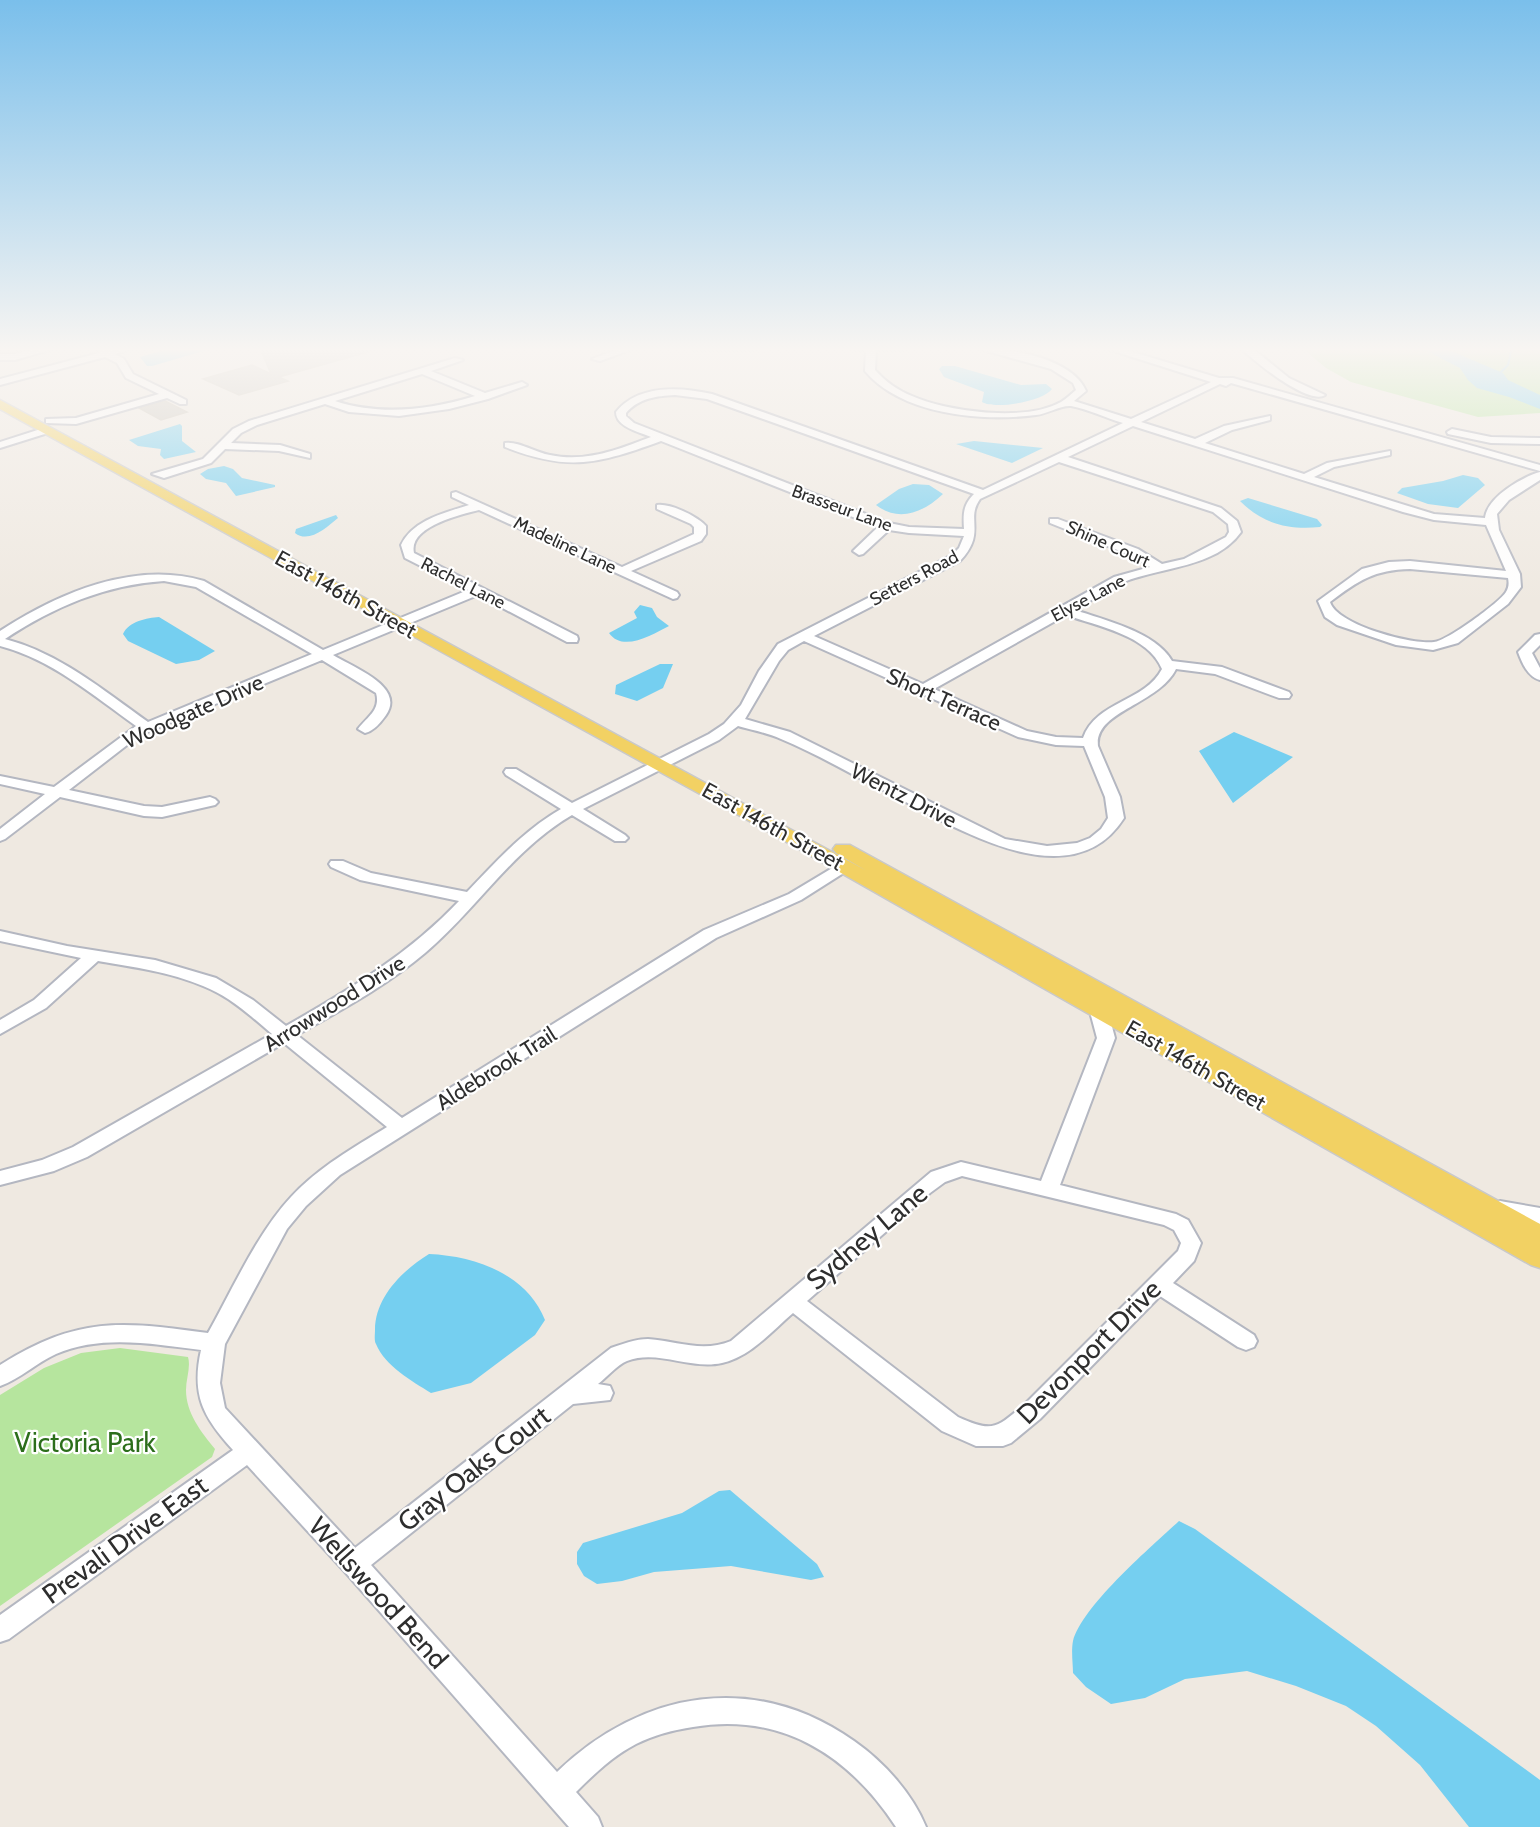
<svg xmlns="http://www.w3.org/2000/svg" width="1540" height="1827" font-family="Cabin,sans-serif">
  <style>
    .green { fill: #b6e59e }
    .water { fill: #75cff0 }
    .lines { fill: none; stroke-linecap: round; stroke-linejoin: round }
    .stream { stroke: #75cff0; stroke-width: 2 }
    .building { fill: #cbc7bf; stroke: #cbc5ba; stroke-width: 1.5 }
    .minor-casing { stroke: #b4b7c1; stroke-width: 4 }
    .major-casing { stroke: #c9c9c9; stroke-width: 3 }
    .minor { fill: #fff; fill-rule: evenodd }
    .major { fill: #f2d163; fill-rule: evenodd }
    .labels { text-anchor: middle; stroke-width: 4.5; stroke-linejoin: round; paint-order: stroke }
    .far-street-label { font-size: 18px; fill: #2e2e2e; stroke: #fff }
    .street-label { font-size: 22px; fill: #2e2e2e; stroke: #fff }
    .near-street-label { font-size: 27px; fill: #2e2e2e; stroke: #fff }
    .near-park-label { font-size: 27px; fill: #2c6e1b; stroke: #fff }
  </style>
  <rect width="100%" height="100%" fill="#efe9e1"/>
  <path class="green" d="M1301 347H1540V413L1478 417 1351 382 1326 368Z
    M120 1348 188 1357C191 1367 186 1379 186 1390 186 1413 201 1432 215 1449L212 1457 0 1606V1395L44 1368 81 1353Z"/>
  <path class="water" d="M175 347H205L210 349 152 366H147L140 357Z
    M1424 347H1442L1503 373 1508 380 1540 395V409L1509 397 1477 388 1468 380 1460 368 1429 352Z
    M942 366H955L1021 385 1046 384 1052 389C1044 401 995 410 982 402L984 392 944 377 939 369Z
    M180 424 182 426V441L196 452 164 459 160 455 161 449 138 446 129 440Z
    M974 441 1043 448 1012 463 956 444Z
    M224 466 233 469 242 478 275 485V487L236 496 226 483 206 479 200 474 208 469Z
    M1463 475 1478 478 1485 485 1458 508 1428 504 1397 493 1402 488 1443 481Z
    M913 484 929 485 943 494C924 512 899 523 876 505L899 489Z
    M1248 498 1317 519 1322 525 1320 527C1288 530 1263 524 1240 501Z
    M336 515 338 518C327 527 309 544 295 533L296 529Z
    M640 605 652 608 657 617 669 626C653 634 623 653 609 633L637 618 634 612Z
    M159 617 215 651 199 660 176 664 128 641 123 634C129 621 147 618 159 617Z
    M660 664H673L663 688 637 701 615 694 616 685Z
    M1234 732 1293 757 1233 803 1199 751Z
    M429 1254C475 1256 527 1274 545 1320L535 1335 471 1383 431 1393C412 1381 385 1366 376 1344 374 1341 375 1334 375 1330 375 1297 403 1270 429 1254Z
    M730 1490 817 1564 824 1577 811 1580 731 1566 654 1572 622 1581 597 1584 584 1576 577 1564V1552L583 1543 682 1513 719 1491Z
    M1179 1521 1195 1529 1540 1780V1827H1469L1420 1765 1376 1726 1346 1706 1296 1686 1247 1671 1185 1679 1145 1698 1111 1704 1086 1687 1073 1673C1073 1664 1071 1651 1073 1641 1082 1606 1152 1546 1179 1521Z"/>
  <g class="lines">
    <path class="stream" d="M1501 372 1508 365 1512 347"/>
  </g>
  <path class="building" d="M272 347H375V350L279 377 288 381 239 395 203 379 252 365 271 374 260 348Z
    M165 401 187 412 161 420 139 408Z"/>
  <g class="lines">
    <g class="minor-casing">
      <path id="minor" d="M43 347H60L15 360H0V354H15Z
        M120 347H136L115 354 124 359 133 374 186 400V404H180L167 398 76 424 46 423V419L76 418 159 394 126 378 117 363 105 357 0 385V379L99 353 100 350Z
        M623 347H638L600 361 592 359Z
        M689 347H759L754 350H694Z
        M850 347H908L903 350H876L875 370C886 382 897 390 912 396 948 412 1026 422 1061 402 1066 399 1071 394 1076 390L1073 383 1051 369 972 347C1005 347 1072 357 1086 391L1074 401 1131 419 1211 382 1101 347H1116L1219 378H1233L1540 465V471L1231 383 1226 386 1220 384 1141 422 1195 439 1224 426 1270 416V420L1232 430 1205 443 1304 474 1327 463 1390 451V455L1334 467 1314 477 1434 514 1485 518C1487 497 1522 477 1540 472V480L1509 500 1497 514 1499 530 1520 574 1521 587 1508 604 1458 643 1433 650 1396 645 1337 625 1325 617 1318 601 1362 569 1389 562 1410 561 1506 571 1486 525 1434 520 1403 512 1133 426 1068 457 1221 508 1237 521 1241 532C1216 568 1160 567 1124 582 1107 589 1091 601 1075 610 1104 620 1156 632 1172 661L1222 667 1289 692 1291 695 1289 698H1279L1215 674 1176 669C1158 705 1094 711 1098 746L1120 797 1124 818C1069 905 944 820 879 788 847 772 815 753 781 739 768 733 752 730 738 726L719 740 583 809 625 835 628 838 625 841H615L572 815C512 850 477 909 425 953 386 986 341 1010 297 1035L402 1118 704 930 789 894 839 864 845 862 853 867 801 900 716 938 340 1175 306 1206 287 1229 225 1344 220 1383 225 1408 355 1548 611 1348C622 1344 636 1339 648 1339 678 1341 702 1353 731 1341L931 1172 961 1162 1041 1181 1097 1038 1089 1008 1092 1004H1104L1107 1008 1115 1038 1060 1185 1176 1214 1188 1220 1201 1243 1194 1261 1173 1283 1254 1335 1257 1341 1254 1347 1246 1350 1238 1347 1160 1296 1040 1419 1011 1443 1003 1446H976L942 1431 793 1313C771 1332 750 1357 722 1363 690 1370 657 1349 627 1361 617 1365 607 1377 598 1384L610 1386 613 1393 610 1400 573 1404 371 1565 557 1772C642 1690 755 1671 854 1741 884 1762 912 1793 926 1827H896C849 1755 781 1712 693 1727 673 1730 654 1735 636 1744 613 1756 594 1774 576 1792L598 1817 602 1827H569L345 1572 247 1465 9 1639 0 1642V1615L233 1450C203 1417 191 1395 201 1350 154 1344 101 1334 56 1354 36 1363 20 1379 0 1386V1365C78 1316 120 1321 208 1333 232 1290 258 1232 291 1197 319 1167 353 1148 387 1127L284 1043 87 1157 54 1171 0 1185V1171L42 1160 73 1147 272 1034C251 1016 229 996 203 986 170 972 133 967 98 961L46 1008 0 1034V1020L34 1000 81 958 0 941V931L67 946 155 960 216 978 253 1000 286 1026C349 990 409 954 459 901L360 880 331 867 329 864 331 861H343L371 873 467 892C497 861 523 831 561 809L506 775 504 772 506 769H516L572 803 709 734 724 724 741 705 759 671 778 644 952 555 959 548 964 536 909 533 889 530 863 554 859 555 853 551 878 527 661 441C598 464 569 472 505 447V443C519 441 536 453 550 455 586 463 619 449 651 437 639 432 616 427 616 412 638 384 681 387 712 394L983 490 1123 423C1106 418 1088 409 1071 406 1061 405 1047 414 1036 415 982 422 902 415 865 371L866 350H855ZM675 395 707 399 974 494C963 505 963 514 964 529L909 527 889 523 634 423 626 416V413C639 398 656 396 675 395ZM1059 462 1213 512 1228 524 1229 532 1226 537 1184 559 1162 564 1138 549 1058 519H1050V523L1130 555 1150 567 1114 577 923 684 814 636 960 561C987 532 965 520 980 499ZM1410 569 1508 578C1509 583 1509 587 1506 592 1500 602 1447 641 1434 642 1412 645 1337 625 1330 602 1359 580 1374 570 1410 569ZM1066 615C1097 626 1148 635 1162 669 1145 702 1096 701 1083 738L1056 737 1027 731 934 689ZM804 641 1018 737 1056 745 1084 746 1105 797 1108 818 1101 829 1090 838 1077 843 1047 846 1005 839 790 732 745 719 779 661 788 650ZM962 1176 1164 1225 1174 1230 1181 1243 1178 1251 1024 1405C996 1428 993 1433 958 1417L807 1301 930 1193 945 1182Z
        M1240 347H1251L1289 378 1325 395C1309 406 1252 360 1240 347Z
        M455 358 463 360 431 371 485 393 522 382 527 385 488 399 449 409 399 416 349 412 325 404 257 425 241 433 231 443 280 445 310 454V458L279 451 225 449 211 463 164 478 152 474 203 459 233 429 249 421ZM422 374 475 396C429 410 381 416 335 401Z
        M47 427 52 430 51 432 0 448V442Z
        M1452 429 1491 437 1540 438V444L1491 443 1448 434 1447 432Z
        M456 492 622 567 694 534V527L691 524 657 509V505C670 503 697 516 706 526V534L701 541 631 571 677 592 679 595 677 598 673 599 479 510C459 515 408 527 414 553L577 636 578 639 577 642H567L478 595 333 655C352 667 406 686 386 715 381 722 374 731 365 733L358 729C367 717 381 710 376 693L322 660 140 735 69 790 144 806 162 807 210 797 215 799 218 802 215 805 162 817 144 816 60 797 5 839 0 841V829L45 794 0 784V776L54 787 136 726C94 696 51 659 0 646V631C58 593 135 560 204 581L323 650 468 590 405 558 401 545C413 520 444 513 469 505L452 497V493ZM164 581 196 587 312 654 148 722C103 690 59 653 5 639 54 607 104 585 164 581Z
        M1540 634V645L1532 653 1540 668V680C1528 677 1522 663 1518 652L1535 635Z
        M1500 1201 1540 1208V1224L1493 1214 1490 1209 1493 1204Z"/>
    </g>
    <g class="major-casing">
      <path id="major" d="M0 400 867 871 836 853 833 849 836 845H850L1540 1224V1268L1531 1265 753 823 0 409Z"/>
    </g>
    <use href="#minor" class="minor"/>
    <use href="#major" class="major"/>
  </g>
  <linearGradient id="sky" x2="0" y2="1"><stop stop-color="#7abfeb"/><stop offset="0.58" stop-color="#f8f5f2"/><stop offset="1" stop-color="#f8f5f2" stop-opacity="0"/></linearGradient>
  <rect width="1540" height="603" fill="url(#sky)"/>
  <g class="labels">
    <g class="far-street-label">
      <text transform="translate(842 508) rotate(20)" y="6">Brasseur Lane</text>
      <text transform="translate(1108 544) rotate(24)" y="6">Shine Court</text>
      <text transform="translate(565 545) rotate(25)" y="6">Madeline Lane</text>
      <text transform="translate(914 578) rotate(-28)" y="6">Setters Road</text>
      <text transform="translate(463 583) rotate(27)" y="6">Rachel Lane</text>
      <text transform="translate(1088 598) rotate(-28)" y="6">Elyse Lane</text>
    </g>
    <g class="street-label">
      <text transform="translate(346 594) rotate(29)" y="8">East 146th Street</text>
      <text transform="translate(944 699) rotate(24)" y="8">Short Terrace</text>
      <text transform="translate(193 711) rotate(-24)" y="8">Woodgate Drive</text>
      <text transform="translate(904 795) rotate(27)" y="8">Wentz Drive</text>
      <text transform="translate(773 826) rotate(29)" y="8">East 146th Street</text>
      <text transform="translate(334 1003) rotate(-32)" y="8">Arrowwood Drive</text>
      <text transform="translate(1196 1065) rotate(30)" y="8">East 146th Street</text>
      <text transform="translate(496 1068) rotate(-32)" y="8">Aldebrook Trail</text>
    </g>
    <g class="near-street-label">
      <text transform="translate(867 1237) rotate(-40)" y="9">Sydney Lane</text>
      <text transform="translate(1089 1352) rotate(-45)" y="9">Devonport Drive</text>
      <text transform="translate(474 1469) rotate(-38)" y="9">Gray Oaks Court</text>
      <text transform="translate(125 1540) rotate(-36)" y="9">Prevali Drive East</text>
      <text transform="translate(378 1593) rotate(48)" y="9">Wellswood Bend</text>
    </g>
    <g class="near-park-label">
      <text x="85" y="1452">Victoria Park</text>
    </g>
  </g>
</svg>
